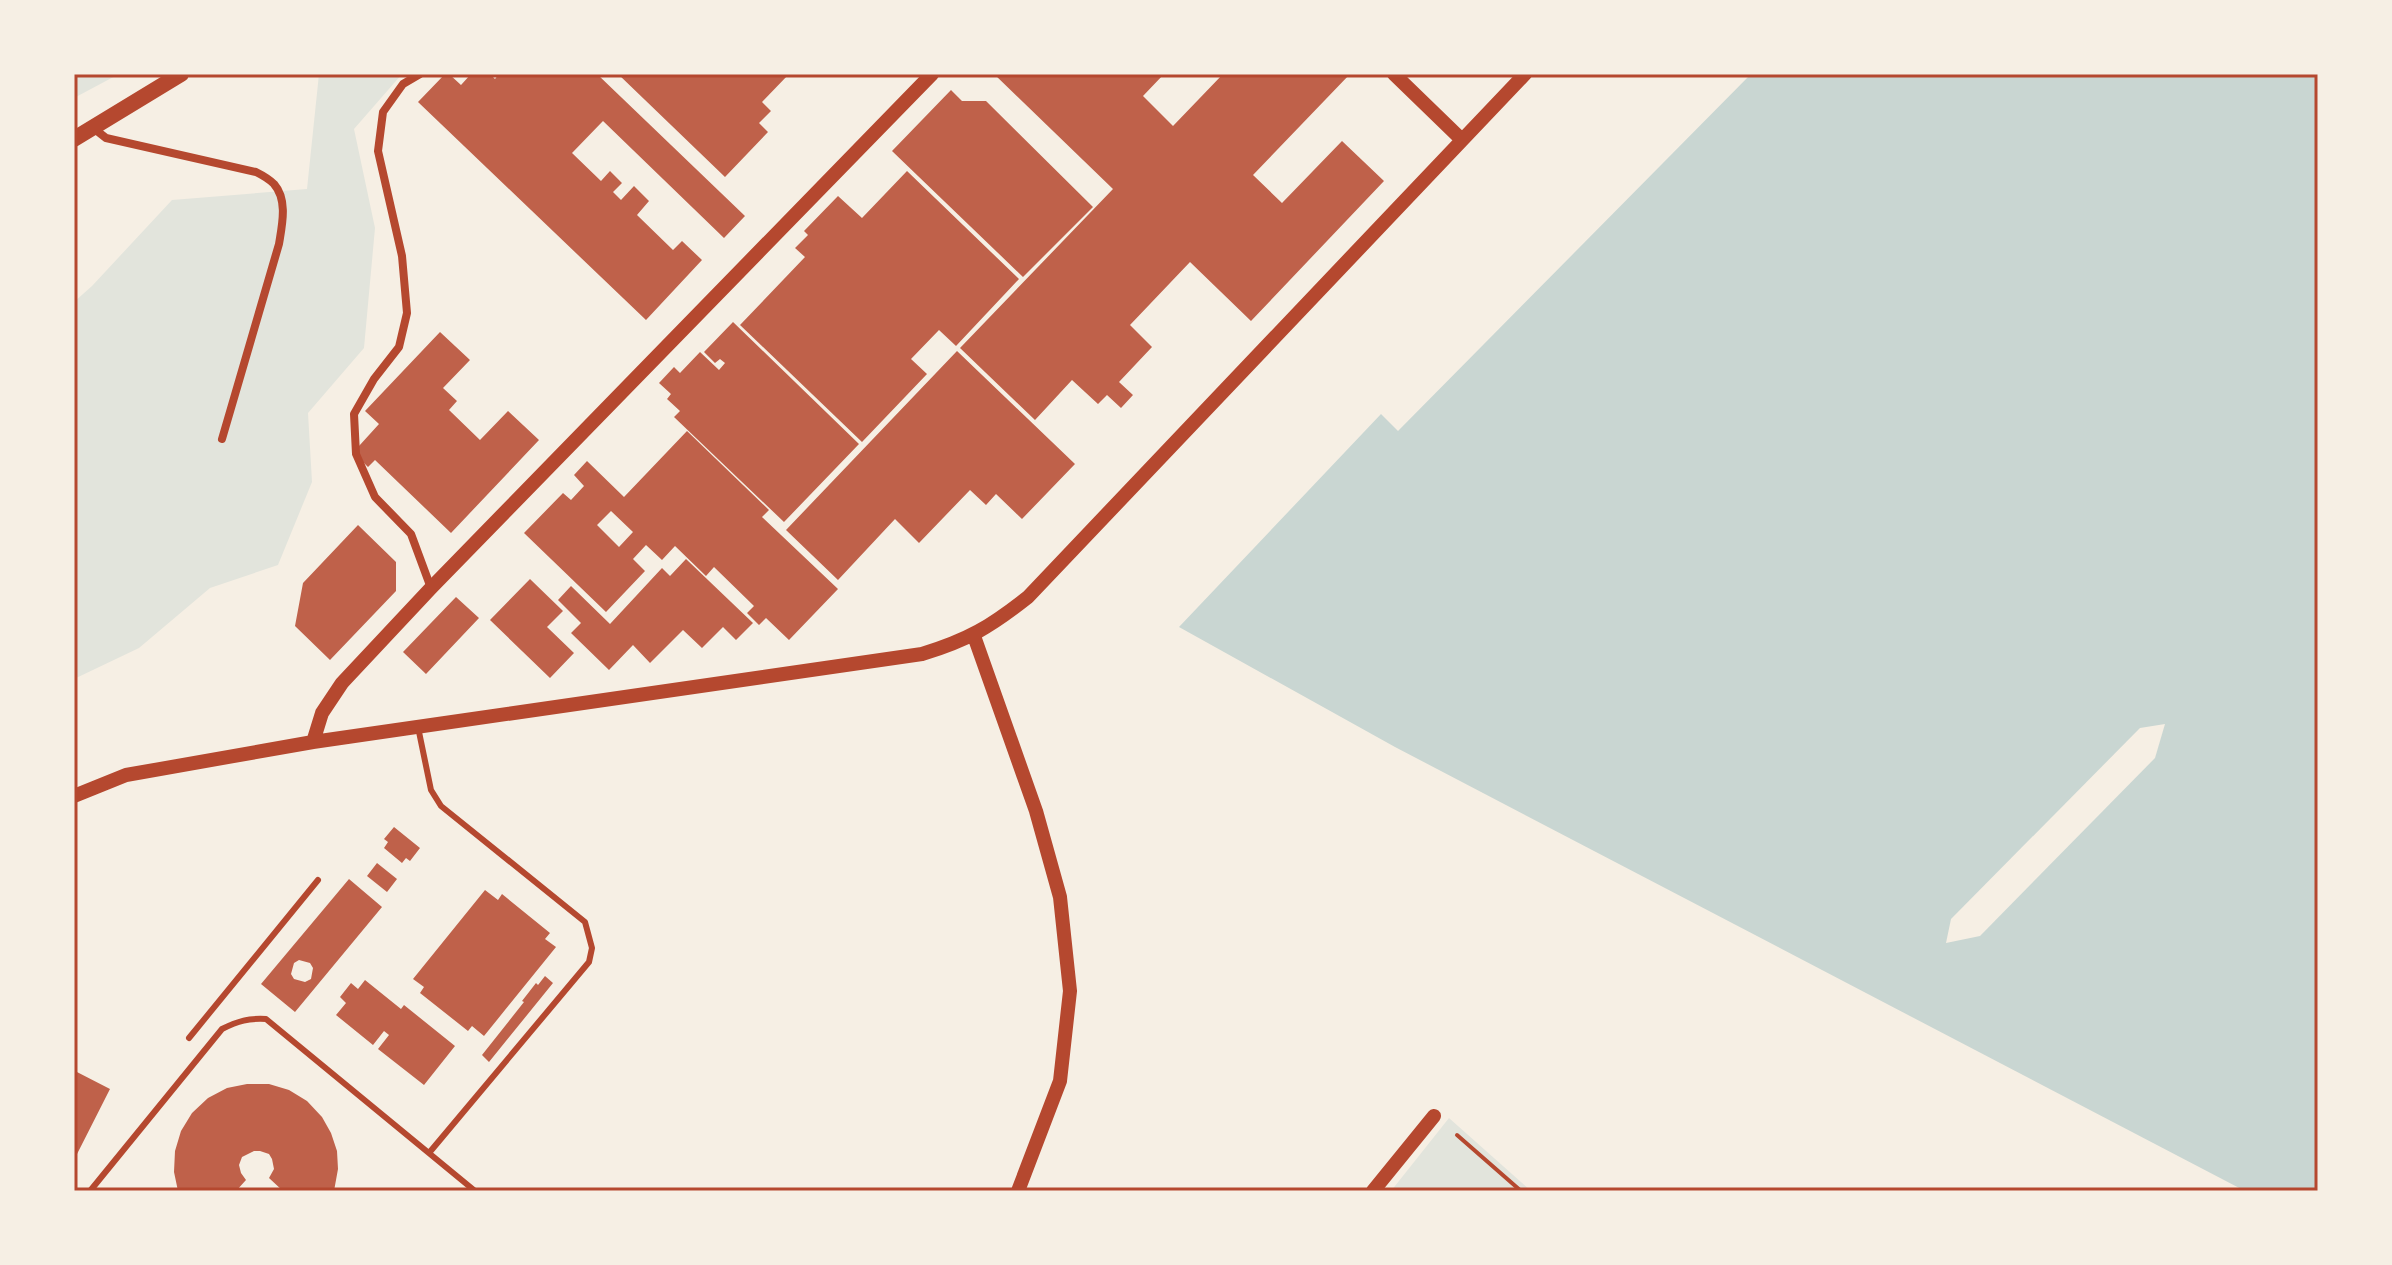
<svg xmlns="http://www.w3.org/2000/svg" width="2392" height="1265" font-family="'Times New Roman',serif">
  <style>
    .green { fill: #e2e4dc }
    .water { fill: #c9d6d2 }
    .pier { fill: #f6efe4 }
    .building { fill: #bf614a; fill-rule: evenodd }
    .lines { fill: none; stroke-linecap: round; stroke-linejoin: round }
    .path { stroke: #b5482f; stroke-width: 4 }
    .service { stroke: #b5482f; stroke-width: 6 }
    .minor { stroke: #b5482f; stroke-width: 8 }
    .tertiary { stroke: #b5482f; stroke-width: 14 }
    .secondary { stroke: #b5482f; stroke-width: 16 }
    .neatline { fill: none; stroke: #b5482f; stroke-width: 3 }
  </style>
  <rect width="100%" height="100%" fill="#f6efe4"/>
  <path class="green" d="M74 74H119L74 98Z
    M319 74H402L354 129 375 228 364 348 308 413 312 482 278 565 210 588 139 648 74 679V302L92 286 172 200 307 189Z
    M1449 1118 1531 1191H1391Z"/>
  <path class="water" d="M1751 74H2318V1191H2245L1395 747 1179 627 1381 414 1398 431Z"/>
  <path class="pier" d="M2165 724 2155 758 1980 936 1946 943 1951 919 2140 728Z"/>
  <path class="building" d="M445 74H449L461 85 471 74H490L495 79 499 74H597L745 216 724 238 603 121 572 153 601 181 610 171 622 183 613 192 621 200 634 186 649 201 637 215 673 250 682 241 702 260 646 320 418 102Z
    M618 74H789L762 102 771 111 759 123 768 132 725 177Z
    M994 74H1164L1143 96 1173 126 1223 74H1350L1253 175 1282 203 1342 141 1384 181 1251 321 1190 262 1130 325 1152 347 1119 382 1133 395 1121 408 1107 395 1098 404 1072 380 1035 420 960 348 1113 189Z
    M951 90 962 101H986L1093 207 1023 277 892 151Z
    M907 171 1019 279 956 346 939 330 911 359 927 374 862 442 740 325 805 257 795 248 808 235 804 231 838 196 862 218Z
    M733 322 859 444 784 522 674 417 680 411 667 399 671 394 659 383 674 367 680 373 700 352 719 370 725 363 720 359 715 363 704 352Z
    M440 332 470 360 443 388 457 401 449 410 480 440 508 411 539 440 451 533 375 460 368 467 358 457 359 446 379 424 365 411Z
    M957 351 1075 464 1022 519 996 494 986 505 970 490 919 543 895 519 838 580 786 530Z
    M687 431 769 510 762 517 838 589 789 640 766 618 759 625 747 613 754 606 714 567 706 576 675 546 662 560 646 545 633 559 645 571 606 612 524 533 563 493 571 500 584 486 574 475 587 461 624 497ZM611 511 633 532 619 547 597 525Z
    M358 525 396 562V591L330 660 295 626 303 583Z
    M686 559 753 623 736 640 723 627 702 648 683 630 650 663 633 645 609 670 571 633 581 623 558 600 571 586 610 624 662 568 670 576Z
    M530 579 563 611 547 627 574 653 550 678 490 620Z
    M456 597 479 618 426 674 403 652Z
    M394 827 420 848 410 861 406 858 402 863 384 848 388 842 384 839Z
    M377 863 397 879 387 892 367 876Z
    M349 879 382 907 295 1012 261 984ZM299 960 310 963 313 968 311 979 305 982 294 979 291 974 294 963Z
    M485 890 498 900 502 894 550 933 545 939 556 947 484 1036 472 1026 468 1031 420 993 424 987 413 979Z
    M545 976 553 983 489 1062 482 1055 524 1002 522 1001 536 983 538 985Z
    M365 980 401 1009 404 1005 455 1046 424 1085 378 1049 389 1035 384 1031 373 1045 336 1015 346 1003 340 997 351 983 358 989Z
    M75 1071 110 1089 74 1160V1073Z
    M247 1084H269L289 1090 307 1101 322 1117 331 1133 337 1151 338 1169 334 1191H283L269 1178 274 1169 272 1159 269 1154 260 1151H254L242 1157 239 1165 241 1173 246 1180 236 1191H178L174 1172 175 1151 181 1131 192 1113 208 1098 227 1088Z"/>
  <g class="lines">
    <path class="path" d="M1457 1135 1521 1191"/>
    <path class="service" d="M418 727 431 790 441 806 585 922 592 948 589 962 429 1153
      M189 1038 318 880
      M90 1191 222 1029C238 1021 249 1018 266 1019L475 1191"/>
    <path class="minor" d="M420 74 403 84 383 112 378 151 402 256 407 313 399 347 374 379 354 414 356 454 375 497 411 534 431 588
      M92 127 106 138 256 172C262 175 269 179 274 184 288 200 282 225 279 244L222 439"/>
    <path class="tertiary" d="M1394 74 1461 139
      M974 636 1036 811 1060 897 1070 991 1060 1081 1018 1191
      M313 742 322 713 342 683 431 588 932 74
      M74 796 126 775 313 742 922 654C968 640 990 627 1028 597L1525 74
      M1373 1191 1434 1116"/>
    <path class="secondary" d="M74 139 181 74"/>
  </g>
  <rect width="2392" height="1265" fill="none" stroke="#f6efe4" stroke-width="152"/>
  <rect x="76" y="76" width="2240" height="1113" class="neatline"/>
</svg>
